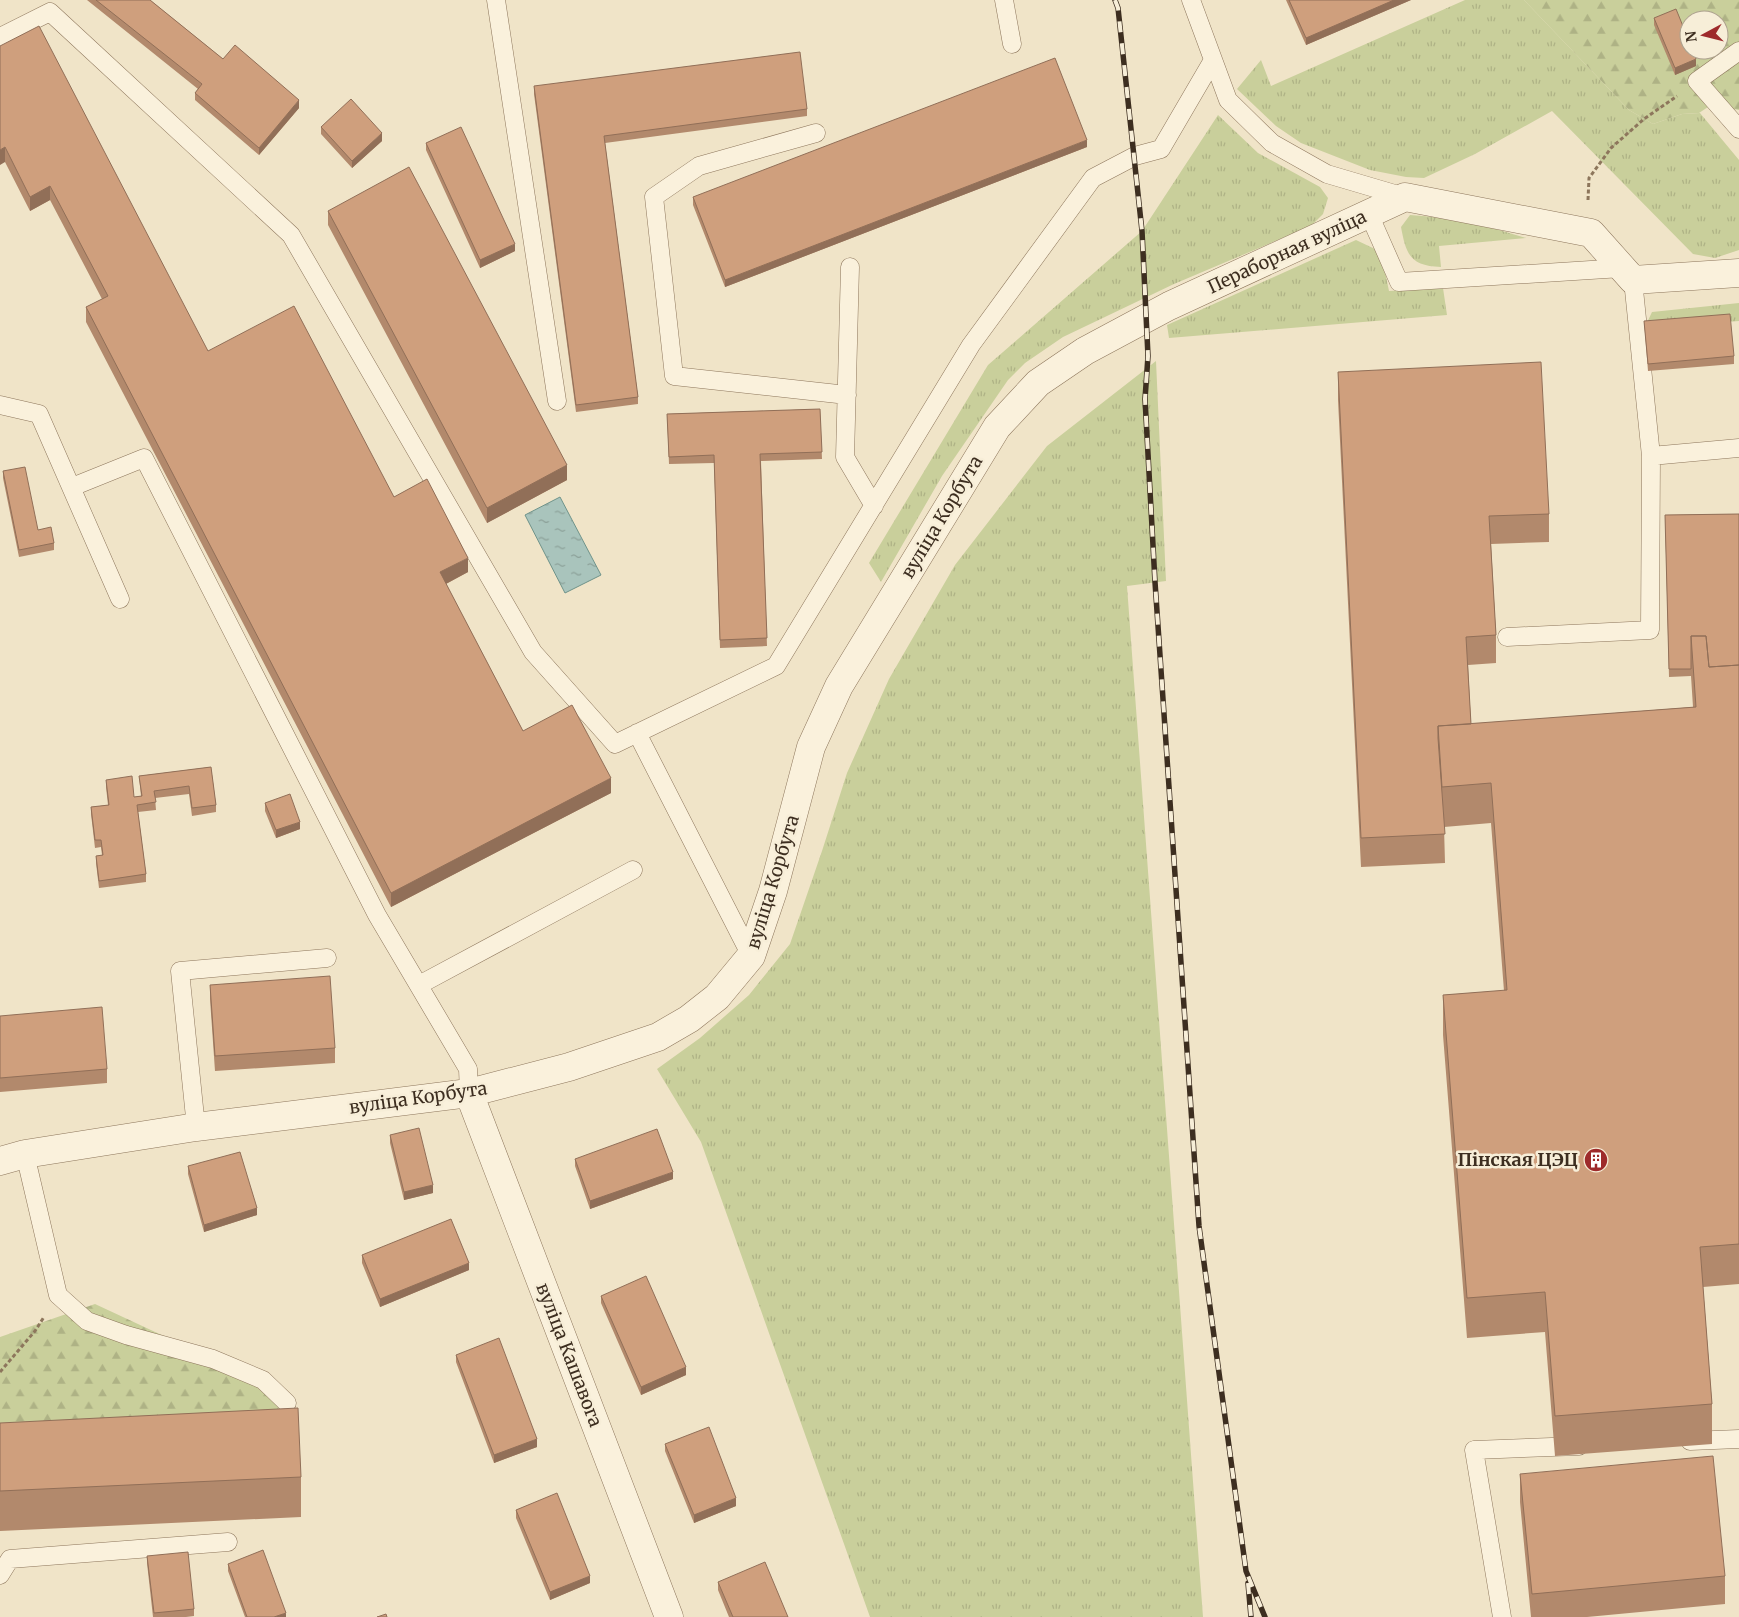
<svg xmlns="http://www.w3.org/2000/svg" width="1739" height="1617" font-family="Merriweather,serif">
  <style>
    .grass { fill: url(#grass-tufts) }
    .forest { fill: url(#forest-firs); fill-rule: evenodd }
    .water { fill: url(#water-ripples); stroke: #6f938a }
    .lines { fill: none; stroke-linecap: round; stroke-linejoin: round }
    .lane-casing { stroke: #8d765c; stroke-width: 19 }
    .street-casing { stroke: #8d765c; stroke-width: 29 }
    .path { stroke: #8d765c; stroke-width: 3; stroke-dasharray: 4 2.5; stroke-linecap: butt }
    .lane { stroke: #faf1dc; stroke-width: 18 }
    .street { stroke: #faf1dc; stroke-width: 28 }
    .rail-casing { stroke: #3d2e20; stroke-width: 5.5 }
    .rail { stroke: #f7eed8; stroke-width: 4; stroke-dasharray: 11; stroke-linecap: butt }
    .wall { fill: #b2896c }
    .shaded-wall { fill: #916f58 }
    .building { fill: #cf9f7d; stroke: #916f58 }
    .labels { text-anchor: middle; stroke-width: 5; stroke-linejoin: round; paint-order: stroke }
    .street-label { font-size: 18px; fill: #3d2e20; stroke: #f7eed8 }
    .poi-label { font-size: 18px; font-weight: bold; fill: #3d2e20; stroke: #f7eed8; text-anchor: end }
  </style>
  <defs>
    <pattern id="grass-tufts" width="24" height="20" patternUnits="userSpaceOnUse" patternTransform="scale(1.25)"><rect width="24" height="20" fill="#c9cf9b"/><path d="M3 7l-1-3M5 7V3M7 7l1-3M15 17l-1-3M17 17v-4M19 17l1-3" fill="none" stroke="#aeb285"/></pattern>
    <pattern id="forest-firs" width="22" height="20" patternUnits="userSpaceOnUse" patternTransform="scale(1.25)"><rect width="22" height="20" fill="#c9cf9b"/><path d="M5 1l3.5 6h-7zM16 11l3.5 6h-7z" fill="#aeb285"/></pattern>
    <pattern id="water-ripples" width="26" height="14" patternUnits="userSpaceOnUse" patternTransform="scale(1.25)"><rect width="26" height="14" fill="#a9c4bc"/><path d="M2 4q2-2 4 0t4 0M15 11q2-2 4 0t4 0" fill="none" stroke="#8ba098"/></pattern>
  </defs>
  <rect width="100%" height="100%" fill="#f0e4c8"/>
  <path class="grass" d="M1465 0H1524L1629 110 1653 124 1682 114 1700 113 1739 160V250L1715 258 1693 254 1552 111 1475 154 1424 178 1406 177 1370 170 1301 143 1276 126 1237 89 1261 60 1271 86Z
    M1218 115 1258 153 1320 187 1328 198 1323 214 1311 226 1174 284 1063 337 1025 363 1008 380 942 476 881 582 869 563 988 365 1142 231Z
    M1410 215C1453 218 1485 225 1526 238L1439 246 1441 267C1410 266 1406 254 1401 227Z
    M1356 240 1375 249 1383 262 1389 291 1443 288 1447 315 1169 338 1167 325Z
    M1739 303V321L1644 329 1652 312Z
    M1156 361 1166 581 1127 586 1203 1617H870L701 1142 657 1069 700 1038 749 995 790 944 822 851 847 773 889 679 955 565 1047 446Z"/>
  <path class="forest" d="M1524 0H1739V110L1733 109 1723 97 1699 113 1682 114 1653 124 1629 110ZM1689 20H1719V50H1689Z
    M95 1304 254 1378 296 1430 0 1449V1337Z"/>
  <path class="water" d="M560 497 601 575 565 593 525 515Z"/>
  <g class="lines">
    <g class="lane-casing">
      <path id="lane" d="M496 0 557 401
        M1004 0 1012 44
        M1191 0 1228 100 1272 143 1327 174 1405 197
        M0 37 50 12 291 235 533 652 615 744 776 666 971 345 1093 178 1135 156 1161 149 1213 60
        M1739 51 1697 81 1739 129
        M816 133 699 166 654 197 674 376 847 395
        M1369 214 1399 282 1622 268
        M850 267 845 457 874 506
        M1633 280 1651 456 1739 448
        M0 405 39 414 120 599
        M72 487 144 458 377 915 468 1069 469 1093
        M1507 637 1650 630 1651 456
        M637 733 751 956
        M419 985 633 870
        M196 1127 180 971 327 958
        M25 1154 58 1295 87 1321 126 1335 213 1359 263 1380 287 1403
        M1690 1441 1739 1439
        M0 1575 10 1559 228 1542
        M1502 1617 1474 1450 1579 1446"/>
    </g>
    <g class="street-casing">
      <path id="street" d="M469 1093 669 1617
        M0 1161 25 1154 196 1127 469 1093 569 1067 658 1037 689 1019 717 997 751 956 773 891 811 747 839 686 997 427 1038 383 1085 351 1169 306 1405 197 1591 233 1633 280 1739 273"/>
    </g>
    <path class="path" d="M1588 200 1589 178 1611 148 1644 119 1677 96
      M0 1372 35 1331 44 1317"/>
    <use href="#lane" class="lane"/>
    <use href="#street" class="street"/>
    <g class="rail-casing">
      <path id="rail" d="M1115 0 1118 8 1142 231 1148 356 1145 399 1155 582 1199 1226 1246 1571 1265 1617
        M1248 1583 1251 1617"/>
    </g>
    <use href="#rail" class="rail"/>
  </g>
  <path class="wall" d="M87 0H150L223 59 299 108 259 155 195 100V93L198 89Z
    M1286 0H1411L1306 45Z
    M1654 18 1696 66 1675 75 1654 25Z
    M0 46 208 351 394 497 468 572 446 584 523 731 611 793 391 907 86 322V307L102 299 50 200 30 211 5 162Z
    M534 86 807 109V116L605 143 638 397V404L576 412 534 94Z
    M321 127 382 141 352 168 321 134Z
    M426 143 515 251 480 268 426 150Z
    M1087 147 725 287 693 205V197Z
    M328 211 567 480 487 523 328 225Z
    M1644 321 1734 356V364L1648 371Z
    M1338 372 1549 514V542L1491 544 1496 635V663L1468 665 1471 724 1693 707 1691 676 1669 677 1665 515 1739 514V1284L1703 1287 1712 1404V1444L1555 1456 1545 1332 1467 1338 1443 1035V995L1504 991 1491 823 1444 827 1445 863 1361 867 1338 400Z
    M820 409 822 459 761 461 767 646 720 648 714 463 669 464 667 414Z
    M3 471 38 530 54 543V550L19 557 3 478Z
    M211 767 216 805V812L192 816 189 794 155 798 156 810 138 812 146 874V882L99 888 96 863V856L102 855 101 847 95 848 91 814V807L108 805 106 787V780L134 797 141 796 139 776Z
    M265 803 300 829 276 838 265 811Z
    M210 985 335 1048V1063L215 1071 210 999Z
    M0 1016 107 1069V1083L0 1092Z
    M390 1135 433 1193 404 1200 390 1143Z
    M575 1159 673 1179 590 1209 575 1166Z
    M188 1166 257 1215 204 1232 188 1174Z
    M362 1255 469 1270 380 1307 362 1263Z
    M601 1296 686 1375 641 1395 601 1303Z
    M456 1355 537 1447 494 1463 456 1362Z
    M0 1423 301 1477V1517L0 1531Z
    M665 1444 736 1506 694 1523 665 1451Z
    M1520 1474 1725 1576V1604L1587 1617H1531L1520 1502Z
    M516 1510 590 1583 550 1600 516 1518Z
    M147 1556 194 1609V1616L186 1617H153L147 1563Z
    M228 1564 286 1617H245L228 1571Z
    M718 1582 788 1617H729L718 1590Z"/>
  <path class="shaded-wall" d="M1394 0H1411L1306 45V38Z
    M1696 59V66L1675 75V68Z
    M299 100V108L259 155V148Z
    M382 133V141L352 168V161Z
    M1087 140V147L725 287V280Z
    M5 147V162L0 165V150Z
    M50 186V200L30 211V197Z
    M515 244V251L480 268V260Z
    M567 465V480L487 523V508Z
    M468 558V572L440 587V572Z
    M611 778V793L391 907V893Z
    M300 822V829L276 838V830Z
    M673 1172V1179L590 1209V1201Z
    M433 1185V1193L404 1200V1192Z
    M257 1208V1215L204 1232V1225Z
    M469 1263V1270L380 1307V1299Z
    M686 1367V1375L641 1395V1387Z
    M537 1439V1447L494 1463V1455Z
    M736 1498V1506L694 1523V1515Z
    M590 1576V1583L550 1600V1592Z
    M286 1613V1617H274Z"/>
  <path class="building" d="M96 0H150L223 59 235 45 299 100 259 148 195 93 202 84Z
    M1289 0H1394L1306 38Z
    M1676 9 1689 41V50H1693L1696 59 1675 68 1654 18Z
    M39 26 208 351 294 306 394 497 427 479 468 558 440 572 523 731 572 705 611 778 391 893 86 307 108 296 50 186 30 197 5 147 0 150V46Z
    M800 52 807 109 604 136 638 397 576 405 534 86Z
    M1055 58 1087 140 725 280 693 197Z
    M351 99 382 133 352 161 321 127Z
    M461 127 515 244 480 260 426 143Z
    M409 167 567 465 487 508 328 211Z
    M1730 314 1734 356 1648 364 1644 321Z
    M1541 362 1549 514 1489 516 1496 635 1466 637 1471 724 1438 726V738L1445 834 1361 838 1338 372Z
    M820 409 822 452 760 454 767 638 720 640 714 455 669 457 667 414Z
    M25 467 38 530 51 527 54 543 19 550 3 471Z
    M1739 514V665L1709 667 1706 636H1691V669H1669L1665 515Z
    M1691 636H1706L1709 667 1739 665V1244L1700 1247 1712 1404 1555 1416 1545 1292 1467 1298 1443 995 1507 990 1491 783 1442 787 1438 726 1696 707Z
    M211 767 216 805 192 808 189 786 154 791 156 802 137 805 146 874 99 881 96 856 103 855 101 840H95L91 807 109 805 106 780 132 776 134 797 142 796 139 776Z
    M290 794 300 822 276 830 265 803Z
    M330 976 335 1048 215 1056 210 985Z
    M102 1007 107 1069 0 1078V1016Z
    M419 1128 433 1185 404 1192 390 1135Z
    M657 1129 673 1172 590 1201 575 1159Z
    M240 1152 257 1208 204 1225 188 1166Z
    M451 1219 469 1263 380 1299 362 1255Z
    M646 1276 686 1367 641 1387 601 1296Z
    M499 1338 537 1439 494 1455 456 1355Z
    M298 1408 301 1477 0 1491V1423Z
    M709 1427 736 1498 694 1515 665 1444Z
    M1713 1456 1725 1576 1532 1594 1520 1474Z
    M557 1493 590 1576 550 1592 516 1510Z
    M263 1550 286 1613 274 1617H247L228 1564Z
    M188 1552 194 1609 154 1613 147 1556Z
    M765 1562 788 1617H733L718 1582Z
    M386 1614 387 1617H377Z"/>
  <defs>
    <g id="building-disc" transform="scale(1.25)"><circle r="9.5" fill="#9e2a2b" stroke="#f7eed8"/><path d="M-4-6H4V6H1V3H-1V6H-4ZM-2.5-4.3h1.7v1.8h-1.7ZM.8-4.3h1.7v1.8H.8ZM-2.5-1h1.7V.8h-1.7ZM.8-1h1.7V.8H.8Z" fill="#fff"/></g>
  </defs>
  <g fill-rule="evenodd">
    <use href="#building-disc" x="1596" y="1160"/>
  </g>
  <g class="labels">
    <g class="street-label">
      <text transform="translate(1287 252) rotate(-25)" y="6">Пераборная вуліца</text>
      <text transform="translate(942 517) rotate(-59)" y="6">вуліца Корбута</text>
      <text transform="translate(773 882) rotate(-73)" y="6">вуліца Корбута</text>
      <text transform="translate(418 1098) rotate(-8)" y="6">вуліца Корбута</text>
      <text transform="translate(569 1355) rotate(69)" y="6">вуліца Кашавога</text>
    </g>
    <g class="poi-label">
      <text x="1578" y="1166">Пінская ЦЭЦ</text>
    </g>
  </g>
  <g transform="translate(1704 35) rotate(263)"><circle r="24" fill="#f7eed8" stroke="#ada18e"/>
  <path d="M0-4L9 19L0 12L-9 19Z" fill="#9e2a2b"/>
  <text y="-8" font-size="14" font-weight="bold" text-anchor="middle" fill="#3d2e20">N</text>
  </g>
</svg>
